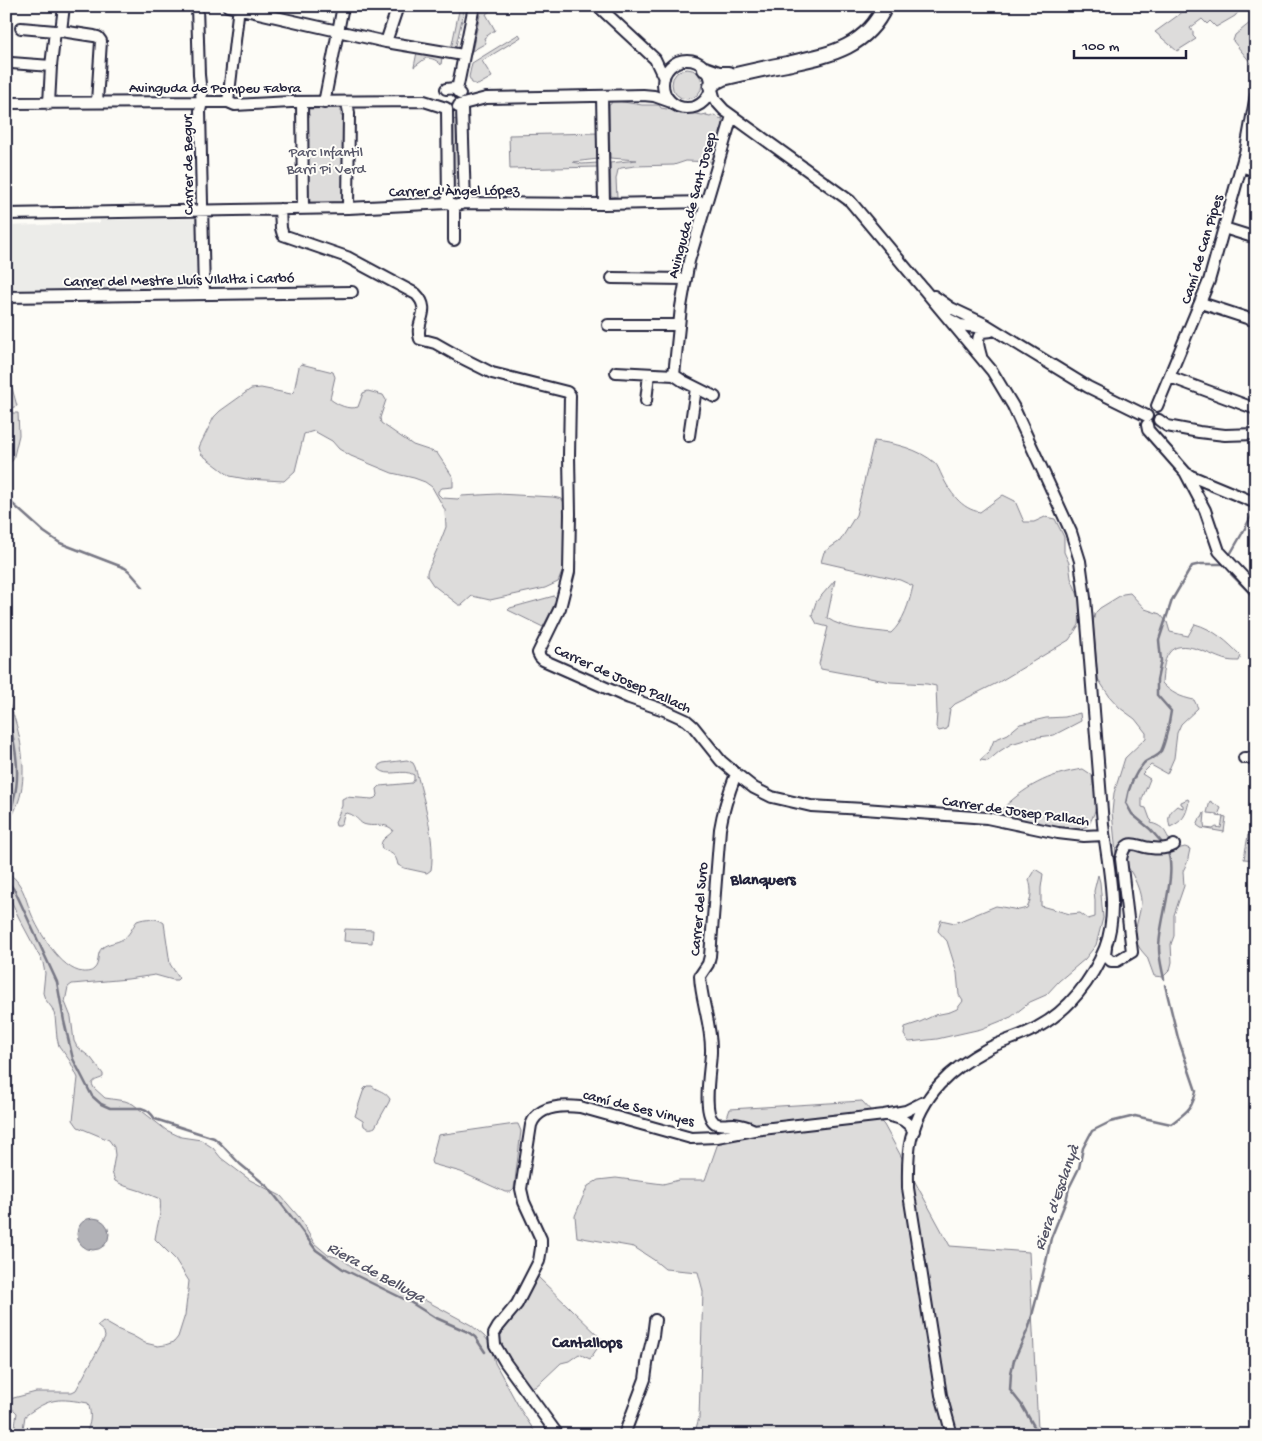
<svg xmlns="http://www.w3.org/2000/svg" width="1262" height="1441" font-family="'Gochi Hand',sans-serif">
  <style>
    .built { fill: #ecece9 }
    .green { fill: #dddcdb; stroke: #807f8b }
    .water { fill: #b2b2b7; stroke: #787885 }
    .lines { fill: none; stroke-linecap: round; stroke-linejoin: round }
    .stream { stroke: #787885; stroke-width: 2.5 }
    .minor-casing { stroke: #22223b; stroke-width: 14 }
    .major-casing { stroke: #22223b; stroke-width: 18 }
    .minor { stroke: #fdfcf7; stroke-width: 10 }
    .major { stroke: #fdfcf7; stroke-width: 14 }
    .labels { text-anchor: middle; stroke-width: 4; stroke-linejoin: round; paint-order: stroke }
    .street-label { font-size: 15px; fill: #22223b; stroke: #fdfcf7 }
    .park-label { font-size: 15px; fill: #5a5a6b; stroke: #fdfcf7 }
    .neighbourhood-label { font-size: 16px; font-weight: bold; fill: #22223b; stroke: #fdfcf7 }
    .water-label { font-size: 16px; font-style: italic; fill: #545466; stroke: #fdfcf7 }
  </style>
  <rect width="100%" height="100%" fill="#fdfcf7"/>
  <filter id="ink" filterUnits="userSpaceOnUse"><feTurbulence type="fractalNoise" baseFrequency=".02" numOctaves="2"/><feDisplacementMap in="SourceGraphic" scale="10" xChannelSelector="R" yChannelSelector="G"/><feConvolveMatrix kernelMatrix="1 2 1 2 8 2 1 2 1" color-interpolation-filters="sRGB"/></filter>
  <g filter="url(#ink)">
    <path class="built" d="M196 218V288L6 291V226L100 223V220Z"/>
    <path class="green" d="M460 6H465L455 50 451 49Z
      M482 6H487L490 11 486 14 495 30 484 38 486 43 472 51Z
      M1191 6H1240L1238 9 1239 11 1235 16 1216 27 1210 21 1207 24 1202 19 1190 28 1193 32V36L1196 39 1177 51 1155 32Z
      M1256 18V69L1255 74 1250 70 1251 63 1233 41 1235 35Z
      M519 34 521 37 482 61 492 77 478 85 472 83 469 77 472 63Z
      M417 52 442 57 441 65C437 60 432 58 426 58L414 67Z
      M672 84a15 15 0 1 1 30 0a15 15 0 1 1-30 0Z
      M611 100 642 105H659L661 108 702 115 707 114 706 116 710 117 714 115 721 119 723 116 722 121 723 125 712 162 686 161 674 165 635 166 621 168 618 170 616 179 617 197 611 196 610 163 637 160 610 158 609 105 611 104Z
      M341 108V116H344L345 204 309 205 307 202H310V198H307L305 117H309V114H305L307 109H309Z
      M460 119 462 191 451 192 450 120Z
      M598 133V159L573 162 582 164 598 163V167L510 169 509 135Z
      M301 364 333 372 335 377 330 399C338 405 348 410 358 407L363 393 368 391 383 395 386 400 380 418 381 423 413 445 437 453 453 477V487L442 488 438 491V494L442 498 458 499 461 496 498 494 553 497 562 499 565 505V565L558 582 545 588 490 600 472 596 462 605H459L433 585 427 576V572L439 545 446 527 445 510 432 487 425 482 414 478 392 473 351 456 339 449 332 441 314 431 304 434 295 471 284 481 246 479 230 476 201 454 199 448 200 445 214 417 220 411 248 391 251 389 261 388 291 394 294 391 299 367Z
      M6 386 12 388 17 406 11 408V413H18L19 435 13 460 6 466Z
      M874 441C894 443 919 449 935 463 938 466 940 472 942 476 950 492 961 509 980 512L1003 495 1015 501 1024 522H1034L1045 517 1055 519 1064 537V552L1069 563 1071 578 1081 603 1079 625 1069 640 999 682 955 704 950 709 947 729 939 731 936 727 937 713 936 686 927 684 891 682 821 669 819 664 828 627 817 624 812 615 816 602 835 580 827 618C844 630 871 630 891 633 904 621 909 603 913 586L900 580 821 562 824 552 840 541 856 515Z
      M1130 593 1145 609 1160 614 1167 622 1170 632 1188 636 1195 624C1213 629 1228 642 1241 656L1239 661C1234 661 1228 661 1223 659 1210 655 1180 637 1169 653 1163 661 1163 673 1162 683 1171 693 1180 697 1194 700L1198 708 1181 724 1177 733 1174 758 1167 774 1151 765 1142 774 1150 779 1142 799V807L1146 808 1150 819 1152 821 1151 823C1170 828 1164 838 1177 849L1185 847 1190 849 1187 863 1183 871 1184 886 1174 915V936L1171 944 1172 962 1170 970 1163 977 1154 976 1147 957 1141 950 1134 939C1135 927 1140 915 1141 903 1142 890 1127 860 1116 854L1112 812 1114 793 1125 758 1146 738V733L1135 719 1120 708 1110 697 1098 679 1093 622 1095 613 1100 608 1123 594Z
      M554 596 557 599 543 627 508 610 510 608Z
      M6 697C19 724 27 763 21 792 19 804 12 816 6 828V802L10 790 11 779 10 761 6 744Z
      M1080 713 1081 721 1054 735 1031 738 1011 744 1000 751 988 761 980 760 989 752 994 740 1008 734 1020 724 1046 718 1065 717Z
      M407 760 413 763 415 767C423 796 436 840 431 870L427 873 404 868 398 865C396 854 391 853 382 849 378 838 390 837 393 830 385 822 377 827 367 825 358 824 359 816 347 813L344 814 342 823 340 826H336L335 822 342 806V799L346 797 372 799 375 798 378 795 377 789 380 786 412 783 414 780V775C403 768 388 778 379 769V765L383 763Z
      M1083 769 1092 775C1092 784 1095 791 1096 800 1097 809 1092 819 1088 826 1083 828 1077 830 1072 830 1056 831 1011 823 999 812 1024 787 1048 774 1083 769Z
      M1188 799 1189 801C1186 816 1183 821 1170 827 1167 817 1169 812 1177 806L1183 808V805L1181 804V802Z
      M1210 801 1221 808 1218 815 1226 817 1224 832 1201 828 1197 825 1200 818H1202L1204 813H1205L1204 824 1205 828 1213 829 1216 827 1221 828 1223 817 1217 816V814L1207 813Z
      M1248 835 1256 836V860L1244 859Z
      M1035 869 1043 874 1041 888V906L1070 914 1080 913 1088 919 1095 917V900L1094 891 1098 875 1100 882 1103 918 1096 945 1085 959 1059 981 1046 995 1030 1002 1011 1017 981 1029 937 1039 909 1042 904 1035 905 1027 920 1022 935 1015 950 1012 957 1009 963 1001 959 995 957 973 947 941 938 931 941 920 955 923 996 906 1019 910 1027 908C1032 898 1032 890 1029 879Z
      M6 870C11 875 16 879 19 884 25 893 27 903 31 913 39 932 61 970 83 972 87 972 91 972 94 969 100 964 96 954 102 948 107 943 117 943 123 939 130 935 132 927 137 921 145 918 157 917 164 923L170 964 179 978 177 980H173L155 975 128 979 72 984 68 987 65 1002 71 1017 74 1041 77 1047 91 1058 103 1074V1077C99 1080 94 1079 92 1084L94 1088 105 1098 125 1101 133 1104 166 1130 181 1137 201 1140 213 1148 221 1158 250 1180 281 1196 299 1217 314 1243 328 1255 341 1258 356 1270 408 1291 471 1325 484 1336 490 1343 495 1363 520 1409 537 1435H85C91 1423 92 1415 88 1403 58 1398 51 1397 25 1416L22 1435H12L15 1426 17 1413 13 1409 6 1407V1400L36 1392H72L76 1390 105 1337 104 1332 97 1326 103 1321 117 1329 133 1336 145 1343 158 1346 165 1345 174 1342 178 1337 185 1315 189 1281 175 1259 155 1239C157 1225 162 1213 160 1199L141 1191 125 1186 115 1181 112 1172 115 1155 114 1147 109 1140 78 1127 73 1120 78 1078 70 1061 59 1046 57 1038 55 1016 52 1008 45 999 43 993 45 973 43 963 18 916 6 889Z
      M345 929 373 930 372 943 344 941Z
      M367 1086H372C379 1092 384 1090 390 1099L389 1102 375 1127C371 1129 368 1129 364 1126L363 1121 355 1116 364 1089Z
      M862 1101 884 1125 950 1246 1029 1252 1038 1429 1042 1435H694L699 1418 703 1291 698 1272 665 1269 654 1260 634 1247 577 1237 575 1216 582 1199 588 1186 598 1180 616 1178 663 1184 679 1180H705L730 1109Z
      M515 1124H518L521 1131 514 1189 511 1192H505L461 1172 432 1164 431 1161 438 1135Z
      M538 1277 603 1340 590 1359 579 1354 569 1361 561 1363 543 1380 535 1387 530 1388 498 1345 497 1335 525 1298Z"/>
    <path class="water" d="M77 1234a16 16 0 1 1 32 0a16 16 0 1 1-32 0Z"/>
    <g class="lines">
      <path class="stream" d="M6 498 44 532 60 543 125 568 129 571 143 587
        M1228 558 1243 532 1256 507
        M1231 574 1256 599
        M6 714C15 738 21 773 14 798 13 805 9 813 6 820
        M1164 845 1150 829 1132 814 1126 803C1128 790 1134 774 1144 763 1148 759 1156 758 1160 753 1166 743 1169 723 1171 711L1157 695V680L1161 661 1159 640 1172 600 1192 566 1201 564H1222L1224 562
        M6 879 15 891 57 982 64 1021 73 1059 92 1096 101 1104 110 1108H141C148 1110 151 1113 155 1119L214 1138 220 1143 240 1164 268 1187 290 1215 316 1250 343 1269 410 1302 434 1317 468 1332 475 1337 485 1352
        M1164 979C1162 969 1159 958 1159 948 1159 921 1178 873 1167 850
        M1039 1435 1021 1404 1010 1390 1011 1373 1014 1360 1029 1327 1046 1262 1051 1238 1066 1201 1069 1188 1079 1168 1083 1148 1092 1131 1110 1122 1135 1116 1171 1124C1186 1112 1192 1110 1196 1091L1178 1038 1165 985"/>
      <g class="minor-casing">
        <path id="minor" d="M197 6 199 75 202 102 200 111 204 294
          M228 6 386 42 463 55
          M598 6 655 59 664 78
          M21 28 55 31
          M61 31 94 36 98 37 101 41 97 102
          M386 42 398 6
          M663 84a24 24 0 1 1 48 0a24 24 0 1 1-48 0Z
          M11 63 51 66
          M711 86 715 100 724 110 850 201 992 371 1013 406 1071 532 1080 561 1085 598C1091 673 1097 749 1103 824 1107 864 1120 909 1105 948 1092 980 1069 1010 1038 1027 1023 1036 1005 1040 989 1048 950 1069 922 1094 911 1139 907 1155 908 1172 908 1188L941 1395 952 1435
          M446 89 454 88 460 94
          M457 90 474 6
          M602 96 604 204
          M228 102 239 6
          M302 102 303 209
          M347 102 349 113 348 208
          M6 103 202 102H228L235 105 291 102 424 101 446 108
          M324 103 343 6
          M49 104 51 66 55 31H61L64 6
          M459 105 486 98 643 95 654 96 671 102
          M458 107 462 108 465 203
          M447 109 448 203
          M1241 166 1256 171
          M454 206V240
          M280 209 281 228 283 235 347 257 416 294C433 311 414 322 420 339L435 343 458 356 492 373 567 392 570 395 569 456 570 514 569 572 560 608 538 653 540 657 543 660 629 698 664 710 686 720 693 726 721 761 734 772 754 788 772 797 811 806 864 809 987 818 1058 833 1084 836 1104 835
          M6 214 348 208 448 203 454 206 465 203 604 204 706 202
          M1224 228 1256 238
          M612 278 686 279
          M934 296 951 308 985 324 1088 387 1147 416
          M6 297 352 292
          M1201 303 1256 321
          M951 320 960 325 984 328
          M608 325H679
          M981 356C979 348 975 339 982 332L991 331
          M616 372 674 375
          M1170 377 1256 409
          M715 397 683 381 674 375 681 307 689 261 732 116
          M646 401 649 374
          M1157 406 1209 281 1246 149 1256 95
          M1159 420 1167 426 1199 432 1225 435 1256 434
          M1147 425 1148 430 1185 472 1205 510 1219 551 1256 591
          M689 436 696 388
          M1186 473 1191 476 1256 503
          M1244 758H1256
          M736 774C729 792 723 810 720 829L710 956 708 964 700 976C701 1001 712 1026 711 1052 711 1066 701 1114 715 1123 720 1126 728 1124 734 1124 741 1125 746 1126 752 1129
          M1106 947 1105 955 1111 961H1117L1132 952 1121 859C1126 835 1136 847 1151 848 1159 849 1167 849 1174 845
          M890 1116C901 1118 907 1121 914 1131
          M558 1435 505 1362 495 1345 494 1334 498 1327 517 1304 539 1261 541 1248V1239L524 1202 521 1189 531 1125C538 1105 562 1105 580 1107L684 1136 691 1138 717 1137 754 1130 884 1115 906 1111 926 1101
          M624 1435 645 1379 648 1357 653 1336 655 1320"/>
      </g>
      <g class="major-casing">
        <path id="major" d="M705 69 719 74H729
          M711 86 715 82 723 78C744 73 765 68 787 64 827 55 866 49 885 6"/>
      </g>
      <use href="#minor" class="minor"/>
      <use href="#major" class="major"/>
    </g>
  </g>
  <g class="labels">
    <g class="street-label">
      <text x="215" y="92">Avinguda de Pompeu Fabra</text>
      <text transform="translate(187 165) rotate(-91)" y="5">Carrer de Begur</text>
      <text transform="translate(454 190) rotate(-1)" y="5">Carrer d'Àngel López</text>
      <text transform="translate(691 205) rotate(-75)" y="5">Avinguda de Sant Josep</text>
      <text transform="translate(1201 249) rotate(-73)" y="5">Camí de Can Pipes</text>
      <text transform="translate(179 279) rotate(-1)" y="5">Carrer del Mestre Lluís VIlalta i Carbó</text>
      <text transform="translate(623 678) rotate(24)" y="5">Carrer de Josep Pallach</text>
      <text transform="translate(1016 810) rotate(8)" y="5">Carrer de Josep Pallach</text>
      <text transform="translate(698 909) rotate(-85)" y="5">Carrer del Suro</text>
      <text transform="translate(639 1107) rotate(14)" y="5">camí de Ses Vinyes</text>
    </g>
    <g class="park-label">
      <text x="326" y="156">Parc Infantil<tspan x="326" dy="17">Barri Pi Verd</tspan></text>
    </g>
    <g class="neighbourhood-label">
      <text x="763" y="884">Blanquers</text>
      <text x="587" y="1347">Cantallops</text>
    </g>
    <g class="water-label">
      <text transform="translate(1055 1197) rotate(-71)" y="6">Riera d'Esclanyà</text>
      <text transform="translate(377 1271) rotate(29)" y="6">Riera de Belluga</text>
    </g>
  </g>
  <rect width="1262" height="1441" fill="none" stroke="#fdfcf7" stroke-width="25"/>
  <rect x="12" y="12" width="1237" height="1416" fill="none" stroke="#22223b" stroke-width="2" filter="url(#ink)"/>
  <path d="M1074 50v8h112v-8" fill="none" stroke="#22223b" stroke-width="2.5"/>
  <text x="1082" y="50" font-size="15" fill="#22223b" stroke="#fdfcf7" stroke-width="4" paint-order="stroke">100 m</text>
</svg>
